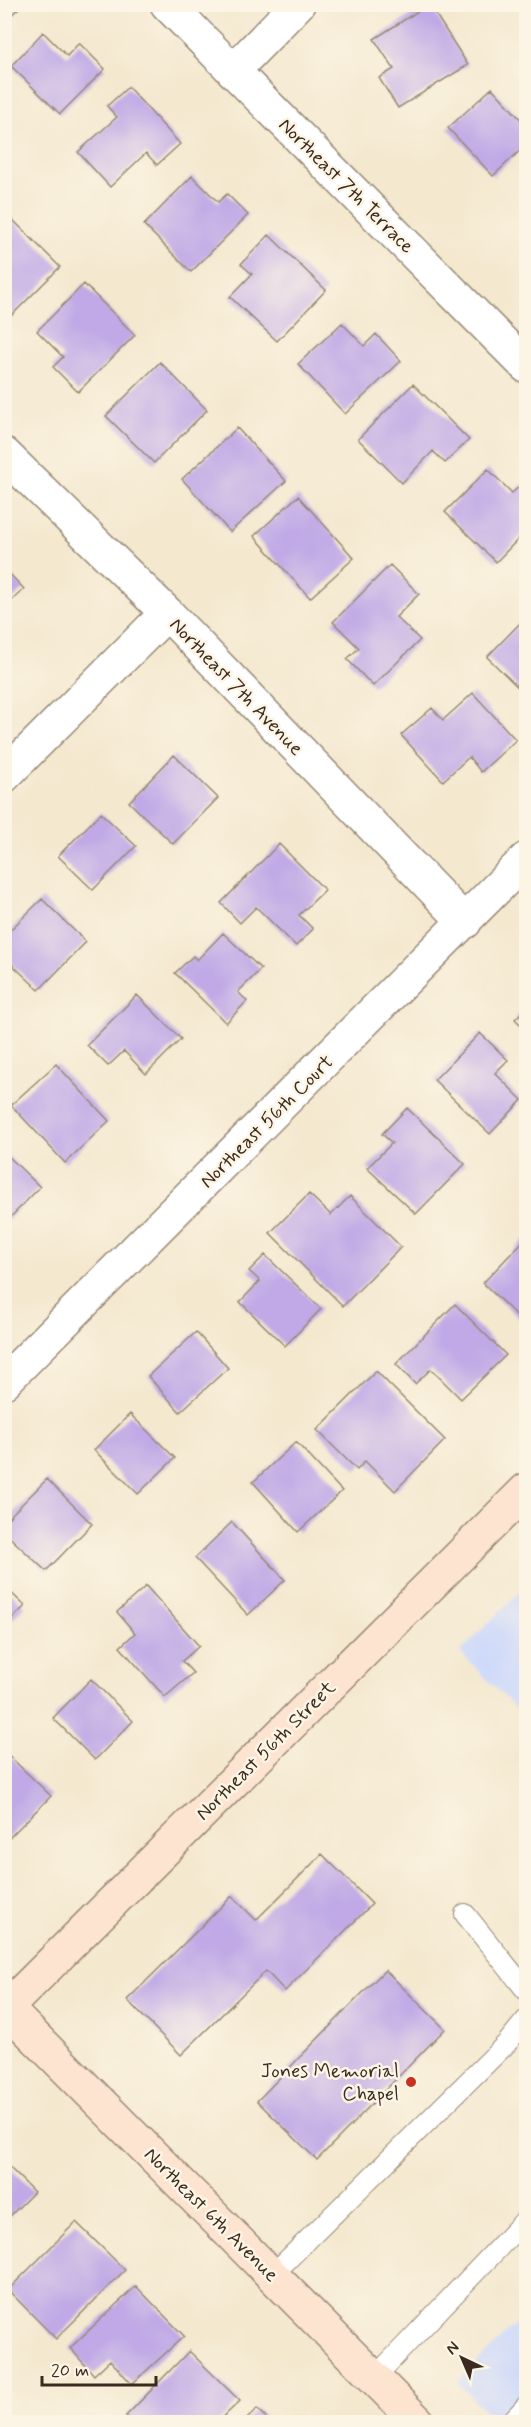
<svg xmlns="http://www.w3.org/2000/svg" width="531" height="2427" font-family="Mynerve,sans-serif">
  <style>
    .built { fill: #cfdafa }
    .building { fill: #c0a9e6 }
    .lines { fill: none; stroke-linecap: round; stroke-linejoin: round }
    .lane-casing { stroke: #988976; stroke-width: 22 }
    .street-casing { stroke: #988976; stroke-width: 36 }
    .secondary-casing { stroke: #988976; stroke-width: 36 }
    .lane { stroke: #fff; stroke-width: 20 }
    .street { stroke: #fff; stroke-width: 33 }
    .secondary { stroke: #fde4d1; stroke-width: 33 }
    .poi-dot { fill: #c8321e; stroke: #fcf5e5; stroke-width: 2 }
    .labels { text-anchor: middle; stroke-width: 5; stroke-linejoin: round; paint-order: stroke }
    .street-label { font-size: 20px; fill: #3b2a1e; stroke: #fcf5e5 }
    .poi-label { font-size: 20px; fill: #3b2a1e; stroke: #fcf5e5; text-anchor: end }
  </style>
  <rect width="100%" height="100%" fill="#fcf5e5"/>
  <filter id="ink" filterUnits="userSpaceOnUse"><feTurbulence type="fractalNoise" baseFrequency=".0167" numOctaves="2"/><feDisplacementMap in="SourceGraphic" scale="12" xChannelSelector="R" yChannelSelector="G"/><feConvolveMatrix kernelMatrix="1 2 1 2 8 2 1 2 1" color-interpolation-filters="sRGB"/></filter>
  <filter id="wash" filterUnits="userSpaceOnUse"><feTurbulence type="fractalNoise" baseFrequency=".008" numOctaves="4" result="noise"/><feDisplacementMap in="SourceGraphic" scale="24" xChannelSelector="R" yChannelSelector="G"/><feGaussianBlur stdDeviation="1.35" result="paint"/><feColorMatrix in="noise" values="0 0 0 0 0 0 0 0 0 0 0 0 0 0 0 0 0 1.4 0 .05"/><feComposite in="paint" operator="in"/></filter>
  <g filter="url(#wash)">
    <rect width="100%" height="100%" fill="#f4e8cf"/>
    <path class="built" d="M526 1585V1719L460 1652Z
      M526 2313V2422H496L457 2383Z"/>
    <g id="blocks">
      <path class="building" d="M4 4H23L4 22Z
        M429 4 468 65 398 108 379 78 394 69 374 39Z
        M43 32 67 56 79 43 105 69 60 114 11 66Z
        M128 87 180 144 157 165 146 153 110 187 78 152 117 117 107 106Z
        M492 88 526 125V145L493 176 448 128Z
        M192 176 218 202 227 194 248 215 191 272 144 225Z
        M10 217 60 267 7 320 4 318V222Z
        M269 235 326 290 277 341 230 297 252 274 241 264Z
        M84 284 135 335 78 392 53 367 63 357 37 331Z
        M342 323 364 346 376 334 401 361 345 414 298 364Z
        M160 362 207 410 154 463 106 416Z
        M413 384 469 440 445 463 433 451 402 483 358 439Z
        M237 428 286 481 230 532 182 479Z
        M488 469 512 493 522 484 526 488V531L496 562 445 512Z
        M298 496 354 558 310 598 254 536Z
        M390 565 419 594 396 617 420 640 373 686 347 659 359 648 333 622Z
        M4 568 24 589 4 608Z
        M526 617V695L487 657Z
        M473 693 516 740 481 772 469 757 443 781 401 735 432 708 443 720Z
        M174 755 218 798 173 844 129 802Z
        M101 813 136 846 93 890 58 856Z
        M279 844 325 890 299 915 313 929 296 946 256 907 240 923 221 903Z
        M42 899 86 942 39 990 4 957V936Z
        M223 933 261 969 238 992 247 1001 226 1023 175 973 193 956 197 960Z
        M137 995 181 1039 146 1074 124 1051 108 1066 87 1045Z
        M526 1008V1030L515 1019Z
        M480 1033 508 1060 495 1073 522 1100 490 1134 434 1080Z
        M56 1064 109 1121 65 1163 11 1105Z
        M407 1108 465 1164 416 1214 367 1168 392 1143 382 1134Z
        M4 1152 40 1187 4 1224Z
        M309 1194 331 1215 350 1196 401 1247 343 1306 270 1233Z
        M526 1238V1312L520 1319 483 1283Z
        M265 1255 321 1309 285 1346 240 1302 260 1281 249 1271Z
        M455 1304 506 1355 461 1399 431 1369 415 1384 396 1364Z
        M196 1332 228 1368 180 1412 148 1376Z
        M376 1371 445 1440 395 1491 365 1461 357 1470 317 1430Z
        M130 1414 175 1458 138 1494 94 1450Z
        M296 1442 342 1491 298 1532 253 1482Z
        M47 1479 92 1524 46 1571 4 1532V1522Z
        M232 1522 285 1580 248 1615 195 1558Z
        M4 1586 25 1606 4 1627Z
        M146 1586 199 1646 182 1661 193 1673 165 1697 120 1647 135 1633 117 1612Z
        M91 1679 133 1721 95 1760 53 1718Z
        M4 1751 51 1796 4 1843Z
        M322 1854 372 1904 285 1991 266 1971 181 2055 127 2000 232 1896 256 1920Z
        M385 1970 445 2029 317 2160 257 2101Z
        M4 2162 34 2192 4 2222Z
        M76 2222 125 2270 56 2339 8 2290Z
        M136 2286 184 2336 132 2384 110 2360 94 2375 70 2348Z
        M189 2351 240 2401 218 2422H133L126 2416Z
        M257 2409 270 2422H244Z"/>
    </g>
  </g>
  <g filter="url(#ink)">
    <use href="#blocks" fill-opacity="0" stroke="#988976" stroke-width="1.5"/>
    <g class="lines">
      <g class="lane-casing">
        <path id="lane" d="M465 1914 526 1990
          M272 2275 507 2043 526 2020
          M374 2378 526 2219
          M511 2422 526 2406"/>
      </g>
      <g class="street-casing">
        <path id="street" d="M167 4 526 366
          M233 71 298 4
          M4 454 167 613 465 922
          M4 776 167 613
          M4 1382 526 859"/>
      </g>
      <g class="secondary-casing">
        <path id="secondary" d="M4 2006 418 2422
          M4 2010 526 1490"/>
      </g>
      <use href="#lane" class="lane"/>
      <use href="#street" class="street"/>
      <use href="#secondary" class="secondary"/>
    </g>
  </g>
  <circle class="poi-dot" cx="411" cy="2082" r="6"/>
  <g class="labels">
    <g class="street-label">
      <text transform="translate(347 185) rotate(45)" y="7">Northeast 7th Terrace</text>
      <text transform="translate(237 686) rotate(46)" y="7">Northeast 7th Avenue</text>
      <text transform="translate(266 1121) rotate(-45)" y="7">Northeast 56th Court</text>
      <text transform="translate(265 1750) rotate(-45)" y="7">Northeast 56th Street</text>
      <text transform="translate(212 2214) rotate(45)" y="7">Northeast 6th Avenue</text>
    </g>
    <g class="poi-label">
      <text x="399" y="2077">Jones Memorial<tspan x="399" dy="23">Chapel</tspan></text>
    </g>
  </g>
  <rect width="531" height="2427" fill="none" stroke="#fcf5e5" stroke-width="24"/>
  <g transform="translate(462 2358) rotate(316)" stroke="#fcf5e5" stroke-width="4.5" paint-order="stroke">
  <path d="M0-4.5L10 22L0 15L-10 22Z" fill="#3b2a1e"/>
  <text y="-9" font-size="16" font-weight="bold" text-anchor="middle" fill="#3b2a1e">N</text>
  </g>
  <path d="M42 2376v9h114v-9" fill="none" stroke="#3b2a1e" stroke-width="3"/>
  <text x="51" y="2376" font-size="18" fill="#3b2a1e" stroke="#fcf5e5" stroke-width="4.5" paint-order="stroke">20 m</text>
</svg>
